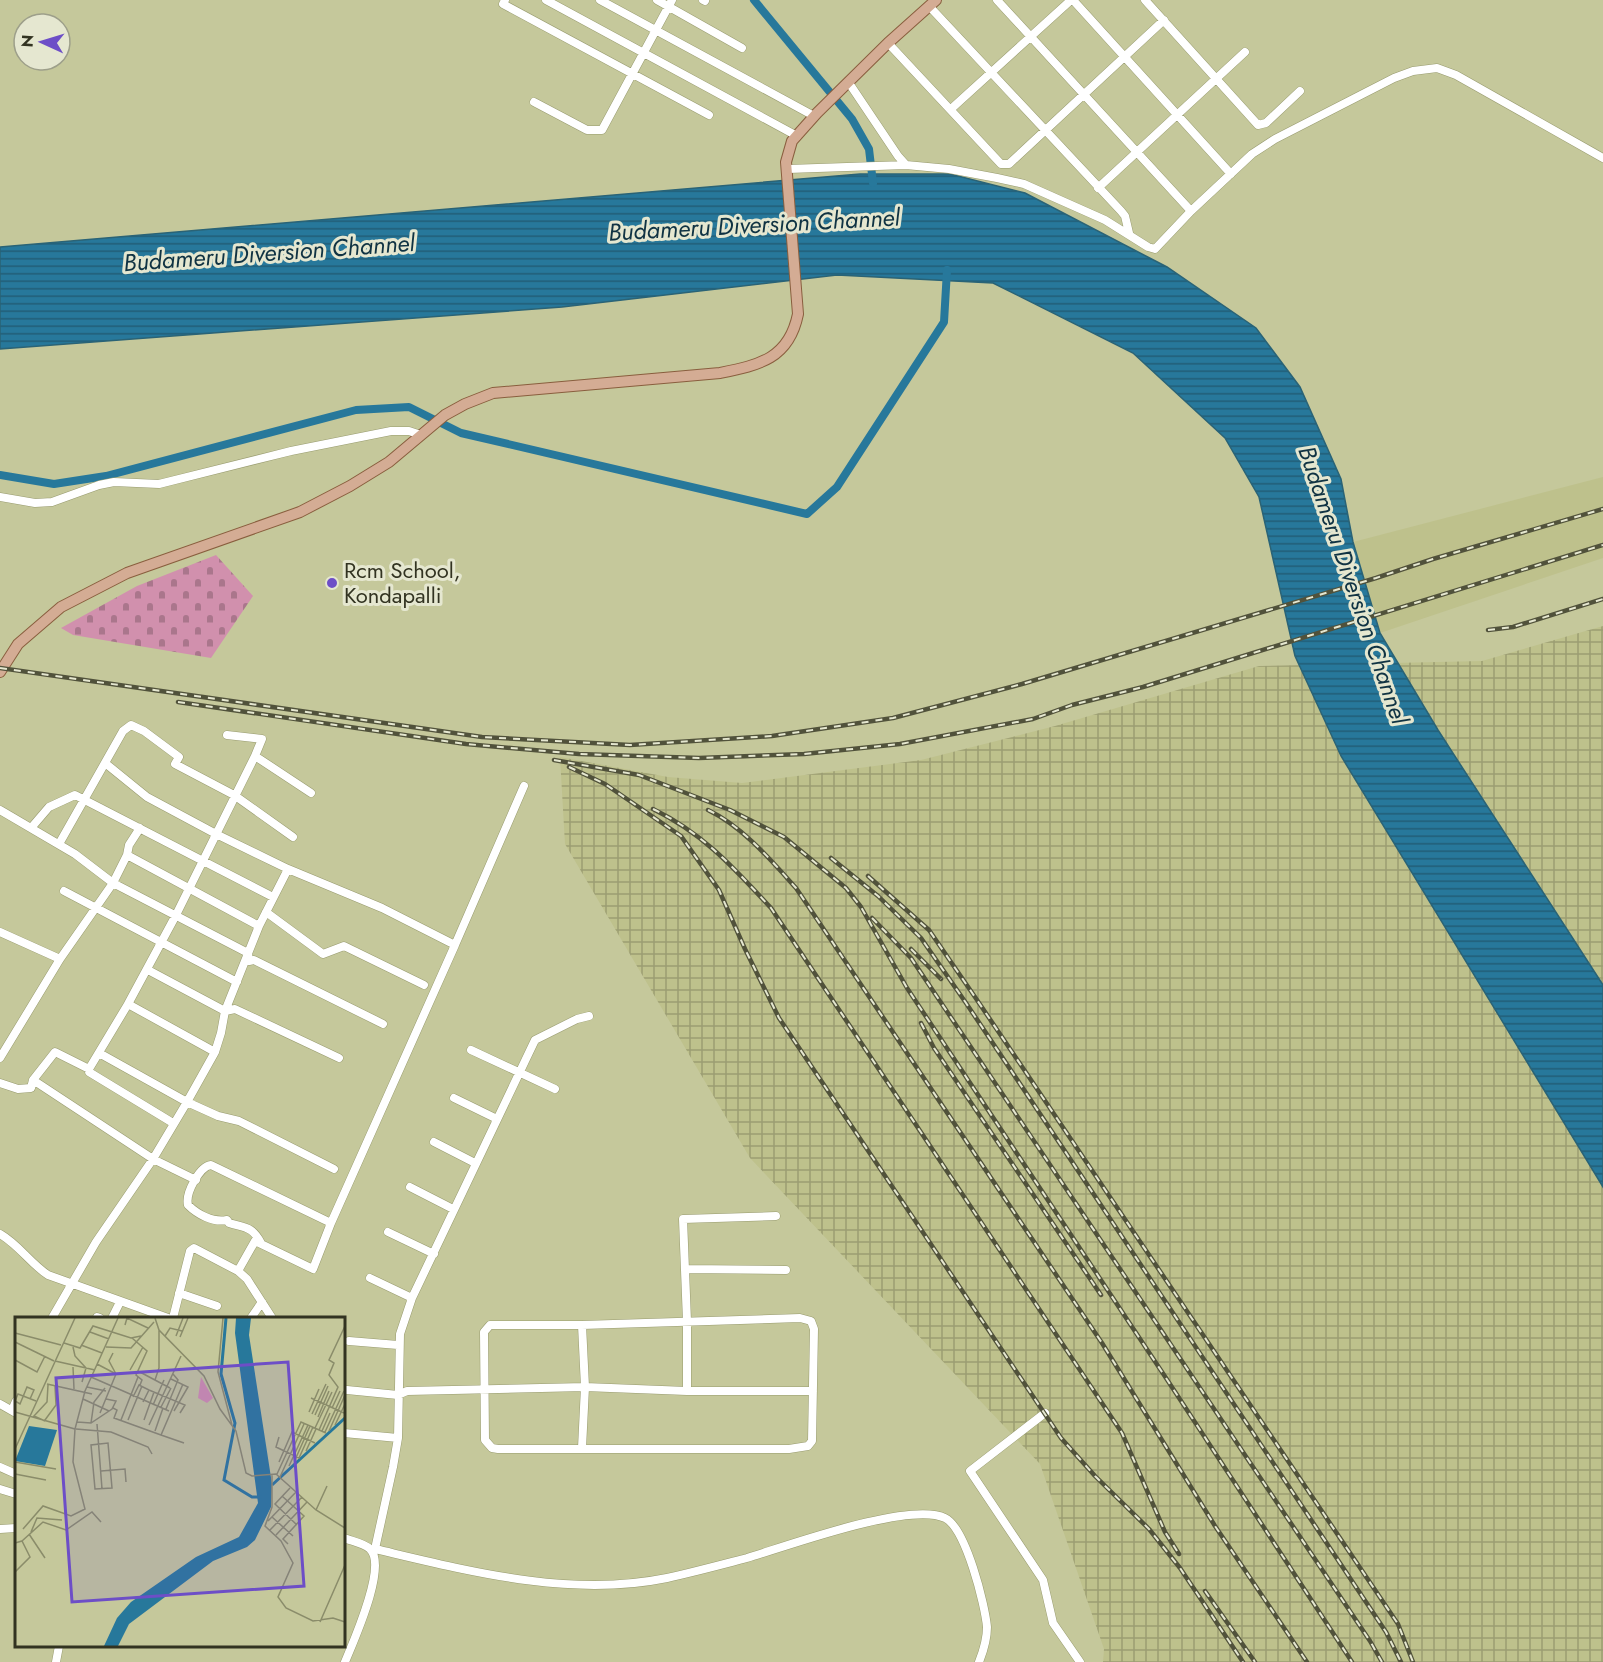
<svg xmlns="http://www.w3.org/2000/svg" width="1603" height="1662" font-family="Jost,sans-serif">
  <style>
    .built { fill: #bec18c }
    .industrial { fill: url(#industrial-grid) }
    .cemetery { fill: url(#cemetery-stones) }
    .water { fill: url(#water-rules); stroke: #2a6376; stroke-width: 1.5 }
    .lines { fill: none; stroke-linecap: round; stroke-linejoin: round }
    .canal { stroke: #27789b; stroke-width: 8 }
    .minor-casing { stroke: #989b6f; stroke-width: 9 }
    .major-casing { stroke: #895e3e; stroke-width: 12 }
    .minor { stroke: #fff; stroke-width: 8 }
    .major { stroke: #d4ac94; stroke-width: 10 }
    .rail-casing { stroke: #51523b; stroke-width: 4.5 }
    .rail { stroke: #e5e7d0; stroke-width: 2; stroke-dasharray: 7; stroke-linecap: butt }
    .poi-dot { fill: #6d4ec7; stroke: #e5e7d0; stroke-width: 2 }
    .labels { text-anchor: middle; stroke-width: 6; stroke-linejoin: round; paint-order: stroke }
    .poi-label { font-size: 22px; fill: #323321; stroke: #e5e7d0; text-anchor: start }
    .water-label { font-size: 24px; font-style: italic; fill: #103343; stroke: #e5e7d0 }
    .inset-river { fill: none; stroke: #27789b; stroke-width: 3 }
    .inset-road { fill: none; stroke: #8a8c6a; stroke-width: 1.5 }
    .view { fill: #6d4ec7; fill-opacity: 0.15; stroke: #6d4ec7; stroke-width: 3 }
    .inset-edge { fill: none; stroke: #323321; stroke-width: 3 }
  </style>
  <defs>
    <pattern id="industrial-grid" width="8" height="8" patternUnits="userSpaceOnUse" patternTransform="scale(1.5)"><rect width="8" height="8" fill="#bec18c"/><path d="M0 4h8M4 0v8" fill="none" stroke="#9b9d72"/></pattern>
    <pattern id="cemetery-stones" width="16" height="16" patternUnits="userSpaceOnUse" patternTransform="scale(1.5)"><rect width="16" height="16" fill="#d190ad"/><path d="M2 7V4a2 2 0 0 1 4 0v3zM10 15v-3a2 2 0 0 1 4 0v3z" fill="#aa768c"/></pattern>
    <pattern id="water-rules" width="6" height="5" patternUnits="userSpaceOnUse" patternTransform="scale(1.5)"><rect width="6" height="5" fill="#27789b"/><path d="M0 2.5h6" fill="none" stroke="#215e77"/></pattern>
  </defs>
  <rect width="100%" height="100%" fill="#c5c89b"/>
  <path class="built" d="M1603 477V558L1380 633 1353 542Z"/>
  <path class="industrial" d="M1603 626V1662H1103L1104 1649 1040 1464 750 1158 565 844 560 757 668 777 742 783 921 760 1055 726 1259 666 1482 661Z"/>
  <path class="cemetery" d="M216 555 253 596 211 658 73 635 61 628 137 586Z"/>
  <path class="water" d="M860 174H950L1025 193 1167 267 1256 328 1300 387 1341 479 1353 542 1380 633 1438 730 1603 985V1187L1341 756 1295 656 1259 497 1225 438 1133 353 993 283 837 275 562 307 0 349V247Z"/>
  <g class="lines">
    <path class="canal" d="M754 0 852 119 869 149 873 183
      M0 475 54 484 106 476 356 410 409 407 461 433 807 514 837 487 944 322 947 270"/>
    <g class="minor-casing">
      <path id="minor" d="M505 0 503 4 709 115
        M546 0 797 136
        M600 0 814 116
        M657 0 742 48
        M703 0 705 1
        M997 0 1191 211
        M1073 0 1231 174
        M1145 0 1258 125 1266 123 1300 91
        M929 6 1121 211 1125 216 1129 233
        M888 43 1001 164H1009L1164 20
        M849 83 898 156 906 165
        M534 102 587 130H602L672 0
        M951 109 1071 0
        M788 169 906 165 949 169 997 178 1024 184 1105 220 1148 247 1155 249 1191 211 1252 154 1275 139 1394 78 1413 71 1437 68 1456 75 1603 158
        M1098 188 1245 52
        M0 497 35 503 52 502 99 485 114 482 159 484 291 451 391 431H409L421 435
        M227 735 262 739 255 756
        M105 763 147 797 216 834 288 869 382 908 455 945 331 1223 313 1269 255 1241 238 1271
        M0 810 75 854 113 883 248 953 249 961 254 960 383 1024
        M31 828 49 807 75 795 273 897
        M140 828 129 845 127 855 259 926
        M59 844 123 731 131 725 144 731 179 757 175 764 234 795 293 837
        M64 891 237 982
        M266 912 323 954 344 946 424 985
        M0 932 60 959
        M455 945 524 786
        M148 970 225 1011 235 1009 339 1058
        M128 1004 89 1069V1072L173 1123
        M471 1050 555 1089
        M215 1052 128 1004 176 915 255 756 311 793
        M99 1053 187 1102 218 1116 239 1121 334 1169
        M0 1058 60 959 113 883 127 855
        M33 1080 153 1159 196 1180
        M0 1083 18 1089 31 1088 33 1080 55 1052 89 1069
        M454 1098 497 1119
        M434 1142 475 1163
        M410 1187 453 1209
        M388 1232 434 1254
        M0 1234C19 1245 30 1263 48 1275L168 1318
        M261 1243C252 1226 245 1228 229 1223L227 1220C213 1223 197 1214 188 1205 185 1193 200 1166 211 1165L331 1223
        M685 1269 786 1270
        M370 1278 412 1298
        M179 1293 217 1306
        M97 1317 100 1318
        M52 1318 96 1242 153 1159 187 1102 215 1052 221 1033 225 1011 259 926 288 869
        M112 1318 120 1302
        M173 1318 190 1251 194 1248 238 1271 247 1279 272 1318
        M251 1318 262 1302
        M800 1318 811 1321 814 1329 812 1441 808 1446 789 1449H498L492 1448 485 1440 484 1332 490 1325H582Z
        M349 1341 398 1345
        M347 1390 398 1395 407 1391 585 1387 687 1391H813
        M687 1391V1321L683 1219 776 1216
        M0 1404 16 1413
        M12 1410 16 1401
        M1045 1413 970 1471 1043 1580 1053 1623 1080 1662
        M344 1433 398 1438
        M582 1448 585 1387 582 1325
        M0 1467 16 1474
        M0 1489 16 1494
        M0 1529 16 1528
        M344 1538C351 1541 364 1543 370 1549 388 1566 353 1642 345 1662
        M375 1549 393 1467 398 1438 400 1334 412 1298 535 1040 577 1019 589 1016
        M372 1551 375 1549C469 1571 570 1598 667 1578 694 1572 720 1565 747 1558 787 1546 910 1501 945 1518 966 1528 985 1605 987 1627 987 1638 983 1652 979 1662
        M56 1662 59 1646"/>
    </g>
    <g class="major-casing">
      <path id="major" d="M0 672 18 644 61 607 127 573 300 512 350 486 389 462 445 415 465 404 493 393 720 373C759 365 789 359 798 314L786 162 792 141 817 113 888 43 936 0"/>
    </g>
    <use href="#minor" class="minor"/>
    <use href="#major" class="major"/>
    <g class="rail-casing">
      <path id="rail" d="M1488 630 1513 627 1603 599
        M0 668 482 737 630 745 772 736 893 718 1022 684 1376 578 1433 559 1603 509
        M178 702 466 744 579 754 699 758 804 754 900 744 1033 719 1072 705 1143 687 1603 545
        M554 760 639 775 730 810 784 837 846 888 861 907 907 988 1166 1378 1352 1662
        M569 767 605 784 681 836 719 890 745 949 779 1018 1061 1438 1095 1476 1149 1529 1180 1568 1243 1662
        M653 809C704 834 733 867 771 908L1122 1433 1165 1532 1179 1554
        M708 810C743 827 770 859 796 888L1102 1343 1215 1526 1307 1662
        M831 858 878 896 921 938 966 1003 1386 1632 1401 1662
        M868 876 929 930 975 997 1398 1624 1413 1662
        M872 918 911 958 1370 1641 1382 1662
        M911 949 941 979
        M921 1023 934 1048 1101 1295
        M1205 1591 1255 1662"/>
    </g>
    <use href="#rail" class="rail"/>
  </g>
  <circle class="poi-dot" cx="332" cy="583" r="6"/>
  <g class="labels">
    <g class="poi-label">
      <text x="344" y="578">Rcm School,<tspan x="344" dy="25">Kondapalli</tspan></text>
    </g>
    <g class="water-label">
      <text transform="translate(754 225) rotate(-3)" y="8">Budameru Diversion Channel</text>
      <text transform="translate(269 253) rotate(-4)" y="8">Budameru Diversion Channel</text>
      <text transform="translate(1353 585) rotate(71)" y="8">Budameru Diversion Channel</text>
    </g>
  </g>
  <g transform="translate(15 1317)">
    <rect width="330" height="330" fill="#c5c89b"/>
    <path d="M186 60 198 81 192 86 183 81Z" fill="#d190ad"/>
    <path d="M221 1H236L234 18 257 167 256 190 240 223 232 230 198 244 114 307 103 329H89L102 301 116 285 181 240 224 220 243 186 220 16ZM14 109 42 113 30 149 0 144Z" fill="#27789b"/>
    <path class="inset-river" d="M211 1 206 57 220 106 209 163 237 180H247M257 168 330 101"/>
    <path class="inset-road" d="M140 1 144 13 189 59 205 92 221 114 231 156 237 159 261 157 301 193 330 211M208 1 203 55 217 108M110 8 112 1 133 11M75 15 94 22M0 16 46 28M150 19 155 11 167 14M161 19 168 1M165 20 173 1M117 21 132 34 121 58 127 63 125 68M0 25 39 44M49 26 65 31 78 9 116 21 126 19M66 28 87 36M58 30 60 39 71 51 67 65M91 30 116 31 139 5M98 36 94 44 101 57M0 43 22 55 30 39M40 44 80 53M82 47 101 57M58 50 59 72M115 53 128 30M123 54 155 71M76 60 154 94M156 62 173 70 159 94M140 63 144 51V13M32 67 77 77M72 70 91 74M118 80 124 68 134 73M296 81 329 96M68 82 94 94M0 84 5 87 12 70 19 73 15 82M0 84 3 77 21 84M128 85 134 73 170 88 165 96M138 88 149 63M146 90 156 71M98 91 102 93 99 101 146 118 168 67M317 91 325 74M151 92 163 63 158 57M0 95 60 112 70 74 103 1M294 95 304 72M85 96 101 57M297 97 311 67M300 98 313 69M303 100 314 74M30 103 41 88 40 69M106 103 123 60M113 103 127 69M129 103 139 75M30 104 19 99 32 85 33 68M62 105 76 106 97 92 101 84 91 82M76 106 79 85 90 71M82 107 87 172M134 108 166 39M320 108 330 87M300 111 317 75M61 112 96 115 133 130 137 137M304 113 323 70 314 58 319 46 314 43 330 9M140 114 148 91M307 114 315 96M314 114 330 78M310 115 329 74M146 118 169 126M264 120 261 130 284 141 298 110M93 126 97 171 80 172 76 128ZM0 132 60 1M291 134 301 112M280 143 295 109M0 145 41 152M264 145 277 115 300 126M274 149 293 108M86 154 110 152 111 165M0 157 31 163M262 157 286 105 311 116M257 158V190L250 209 266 224 278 246 263 280 271 291 298 304 318 301 330 305M265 160 289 107M275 171 260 187 282 208M267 179 289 199 268 222 273 227M301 193 312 169M257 200 278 219M253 204 281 175M8 212 28 189 56 199 70 192 58 145 60 112M255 213 287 180M16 215 22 201 47 203M14 217 30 241M261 218 292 185M7 224 28 205 51 213 77 195 86 205M0 226 7 224 15 240 0 255M305 305 330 248"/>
    <path class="view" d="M273 45 289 269 57 285 41 61Z"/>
    <rect width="330" height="330" class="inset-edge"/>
  </g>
  <g transform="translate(42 42) rotate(274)"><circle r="28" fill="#e5e7d0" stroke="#9d9f8a" stroke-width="1.5"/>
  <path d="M0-4.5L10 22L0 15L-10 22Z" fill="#6d4ec7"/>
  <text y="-9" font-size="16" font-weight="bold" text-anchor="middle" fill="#323321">N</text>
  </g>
</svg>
